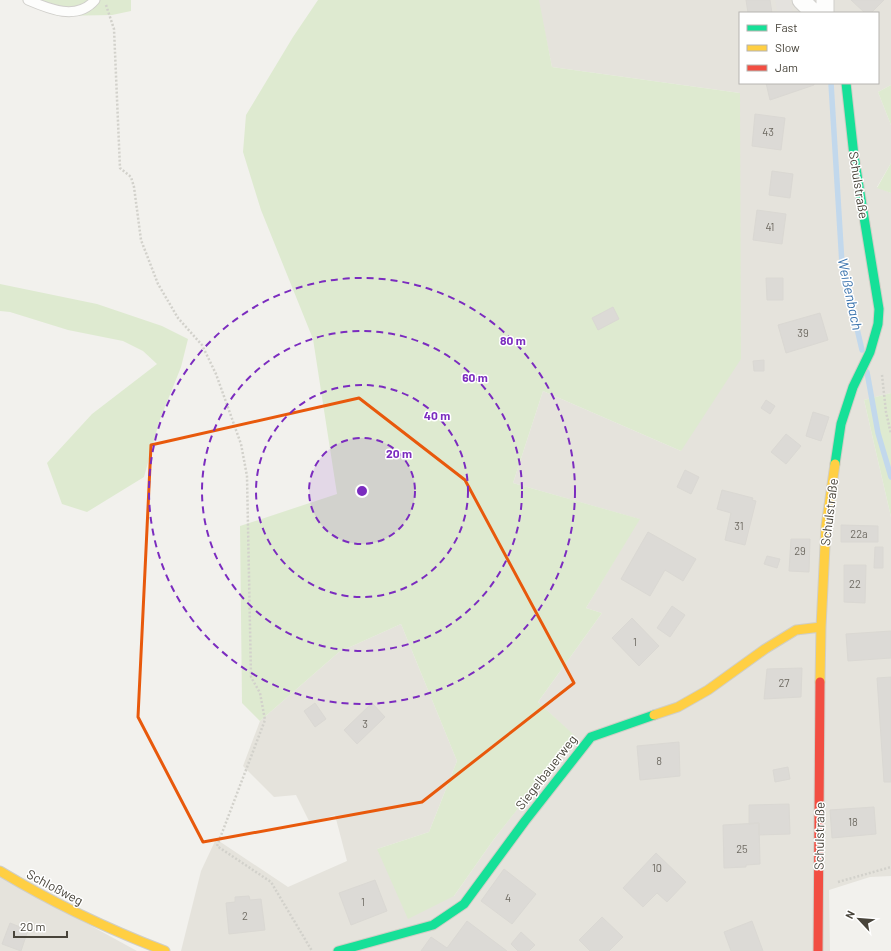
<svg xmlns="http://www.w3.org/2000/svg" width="891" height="951" font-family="Barlow,sans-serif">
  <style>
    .residential { fill: #e5e3dc; fill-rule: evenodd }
    .green { fill: #deead0 }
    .parking { fill: #e4e2de }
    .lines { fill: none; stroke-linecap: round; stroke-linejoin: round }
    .stream { stroke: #c2d8ec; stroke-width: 5.5 }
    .building { fill: #dcdad6; stroke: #dad8d3 }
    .lane-casing { stroke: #d0cfcb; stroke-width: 11 }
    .street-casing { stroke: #d0cfcb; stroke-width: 19 }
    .fast-casing { stroke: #d0cec5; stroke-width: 11 }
    .slow-casing { stroke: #d0cec5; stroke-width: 11 }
    .jam-casing { stroke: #d0cec5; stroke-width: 11 }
    .path { stroke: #d2d1cb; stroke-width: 2.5; stroke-dasharray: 2 2; stroke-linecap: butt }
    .lane { stroke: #fdfdfc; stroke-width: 9 }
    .street { stroke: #fdfdfc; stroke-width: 17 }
    .fast { stroke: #16e098; stroke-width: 9 }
    .slow { stroke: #ffcf43; stroke-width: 9 }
    .jam { stroke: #f24e42; stroke-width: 9 }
    .marked { fill: none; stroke: #e8590c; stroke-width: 3; stroke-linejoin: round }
    .ring { fill: none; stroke: #7b2cbf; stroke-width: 2; stroke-dasharray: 7 5 }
    .labels { text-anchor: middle; stroke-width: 3; stroke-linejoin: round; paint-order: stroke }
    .number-label { font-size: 11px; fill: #6e6a62 }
    .street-label { font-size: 13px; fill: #48443a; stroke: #fff }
    .water-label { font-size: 14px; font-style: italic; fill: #3a73ad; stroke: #fff }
    .centre { fill: #7b2cbf; stroke: #fff; stroke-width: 2 }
    .ring-label { font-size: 12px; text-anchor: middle; font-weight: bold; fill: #7b2cbf; stroke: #fff; stroke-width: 3; stroke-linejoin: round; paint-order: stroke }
  </style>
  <rect width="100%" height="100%" fill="#f2f1ed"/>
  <path class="residential" d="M538 0H891V85L878 92 891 125V163L877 187 891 193V393L864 400 891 517V876L870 877 829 890 830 951H181L201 871 216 839 288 887 347 861 335 815 310 823 296 795 274 797 243 766 260 721 339 652 401 624 457 761 429 832 377 849 454 896 494 839 574 736 538 702 602 613 586 608 639 519 513 483 543 391 681 451 740 93 552 67ZM740 13H878V83H740Z
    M0 876 137 951H0Z"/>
  <path class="green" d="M22 0H131V11L112 15 58 16Z
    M318 0H539L552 67 740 93 741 359 681 451 543 391 513 483 640 519 586 608 602 613 538 702 575 736 494 839 454 896 408 919 377 849 429 832 457 761 401 624 339 652 260 721 242 703 240 526 337 494 313 339 261 210 243 152 246 115 293 37Z
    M891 85V125L878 92Z
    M891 163V193L877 188Z
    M0 284 97 304 162 326 188 339 181 367 159 422 144 477 87 512 62 504 47 463 92 414 157 364 143 351 123 341 68 330 10 312 0 311Z
    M891 393V517L864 400Z"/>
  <path class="parking" d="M775 0H790L793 13H778Z"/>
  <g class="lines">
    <path class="stream" d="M831 83 842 264 862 350
      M867 372 878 433 891 477"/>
  </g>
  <path class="building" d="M746 0H770L772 13H748Z
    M851 0H884L871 13H865Z
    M766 83H814V85L770 100Z
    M755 114 785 118 781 150 752 146Z
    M772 171 793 174 790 198 769 195Z
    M757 210 786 214 782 244 753 240Z
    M766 278H783V300H767Z
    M613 307 619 319 598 330 592 318Z
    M820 313 828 340 786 353 778 325Z
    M764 360V371H754L753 361Z
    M766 400 775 406 770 414 761 408Z
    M813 412 829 417 821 441 806 436Z
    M786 434 801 446 786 464 771 452Z
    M685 470 699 477 691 494 677 487Z
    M722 490 753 498 752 500 756 501 745 545 725 540 731 513 717 509Z
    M841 525 878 526V542H841Z
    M648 532 696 559 683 581 665 570 650 596 621 579Z
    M791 539H810L809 572 789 571Z
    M875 547H883V568H874Z
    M767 556 780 559 777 568 764 564Z
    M844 565H866L865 603 844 602Z
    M672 606 685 615 670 637 657 628Z
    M632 618 659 646 639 666 612 638Z
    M891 631V658L848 661 846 634Z
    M802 668 801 697 764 699 767 669Z
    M891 677V782H884L877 678Z
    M315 703 326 719 315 727 304 711Z
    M372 703 385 717 357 744 344 730Z
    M679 742 680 776 640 780 637 746Z
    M788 767 790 779 775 782 773 770Z
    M789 804 790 834 759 835V823L749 824V805Z
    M874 807 876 834 832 838 830 810Z
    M759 823 760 864 746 865V867L724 868 723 825Z
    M656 853 686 882 667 902 657 893 643 907 623 888Z
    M504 869 536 894 512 924 481 901Z
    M375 880 387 911 351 925 339 893Z
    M249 896 250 900 261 899 265 930 229 934 226 903 235 902V897Z
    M602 917 623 937 609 951H590L579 940Z
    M467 921 507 951H421L431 937 447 948Z
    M752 921 763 951H731L724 932Z
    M10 923 28 930 21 951 2 944Z
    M521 932 535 945 529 951H518L511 944Z"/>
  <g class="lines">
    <g class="lane-casing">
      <path id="lane" d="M28 0C49 9 77 21 95 0"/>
    </g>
    <g class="street-casing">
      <path id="street" d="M801 0 814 13
        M825 0V13"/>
    </g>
    <g class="fast-casing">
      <path id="fast" d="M835 464 841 424 853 387 870 352 878 324 879 309 854 156 846 83
        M338 951 433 925 464 904 525 821 591 737 654 715"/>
    </g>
    <g class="slow-casing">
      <path id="slow" d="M820 682 821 627 826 526 835 464
        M654 715 678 707 708 690 765 649 796 630 821 627
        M0 871C53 903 108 929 165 951"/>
    </g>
    <g class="jam-casing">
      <path id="jam" d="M818 951 820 682"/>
    </g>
    <path class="path" d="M106 5 114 29 120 168 131 177 134 187 141 240 158 284 178 318 202 345 216 374 241 444 247 476 251 677 260 693 265 720 217 846 271 882 312 951
      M882 375 886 412 891 434
      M838 882 891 867"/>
    <use href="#lane" class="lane"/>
    <use href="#street" class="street"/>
    <use href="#fast" class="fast"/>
    <use href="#slow" class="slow"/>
    <use href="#jam" class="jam"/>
  </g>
  <path class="marked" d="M359 398 465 480 574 683 422 802 203 842 138 717 151 445Z"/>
  <circle cx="362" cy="491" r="53" fill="#7b2cbf" fill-opacity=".12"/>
  <g class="ring">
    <circle cx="362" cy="491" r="53"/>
    <circle cx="362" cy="491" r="106"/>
    <circle cx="362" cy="491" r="160"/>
    <circle cx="362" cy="491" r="213"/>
  </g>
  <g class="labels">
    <g class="number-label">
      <text x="768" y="136">43</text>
      <text x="770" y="231">41</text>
      <text x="803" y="337">39</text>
      <text x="739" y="530">31</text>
      <text x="859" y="538">22a</text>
      <text x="800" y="555">29</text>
      <text x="855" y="588">22</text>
      <text x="635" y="646">1</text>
      <text x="784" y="687">27</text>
      <text x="365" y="728">3</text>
      <text x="659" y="765">8</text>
      <text x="853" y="826">18</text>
      <text x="742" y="853">25</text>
      <text x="657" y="872">10</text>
      <text x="508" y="902">4</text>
      <text x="363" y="906">1</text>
      <text x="245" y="920">2</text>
    </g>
    <g class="street-label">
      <text transform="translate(859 185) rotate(81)" y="5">Schulstraße</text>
      <text transform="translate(829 512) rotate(-83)" y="5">Schulstraße</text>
      <text transform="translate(546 772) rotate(-52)" y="5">Siegelbauerweg</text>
      <text transform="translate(819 836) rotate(-89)" y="5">Schulstraße</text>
      <text transform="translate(55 887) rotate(28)" y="5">Schloßweg</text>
    </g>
    <g class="water-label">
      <text transform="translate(850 294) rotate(78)" y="5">Weißenbach</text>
    </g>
  </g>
  <circle cx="362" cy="491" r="6" class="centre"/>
  <g class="ring-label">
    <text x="513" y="345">80 m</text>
    <text x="475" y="382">60 m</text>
    <text x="437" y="420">40 m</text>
    <text x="399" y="458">20 m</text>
  </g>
  <rect x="739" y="12" width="140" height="72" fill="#ffffff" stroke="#b6b4b0"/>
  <rect x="747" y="25" width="20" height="6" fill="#16e098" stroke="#b6b4b0"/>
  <text x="775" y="32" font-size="12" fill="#48443a">Fast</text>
  <rect x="747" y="45" width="20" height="6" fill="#ffcf43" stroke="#b6b4b0"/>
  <text x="775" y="52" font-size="12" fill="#48443a">Slow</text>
  <rect x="747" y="65" width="20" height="6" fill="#f24e42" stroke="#b6b4b0"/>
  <text x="775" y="72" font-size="12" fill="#48443a">Jam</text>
  <g transform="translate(859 919) rotate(296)" stroke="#ffffff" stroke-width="3" paint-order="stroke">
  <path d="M0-3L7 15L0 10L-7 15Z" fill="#48443a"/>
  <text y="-6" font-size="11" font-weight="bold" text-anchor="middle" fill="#48443a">N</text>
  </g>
  <path d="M14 931v6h53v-6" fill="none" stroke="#48443a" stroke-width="2"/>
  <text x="20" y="931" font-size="12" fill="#48443a" stroke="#ffffff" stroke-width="3" paint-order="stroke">20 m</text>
</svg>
